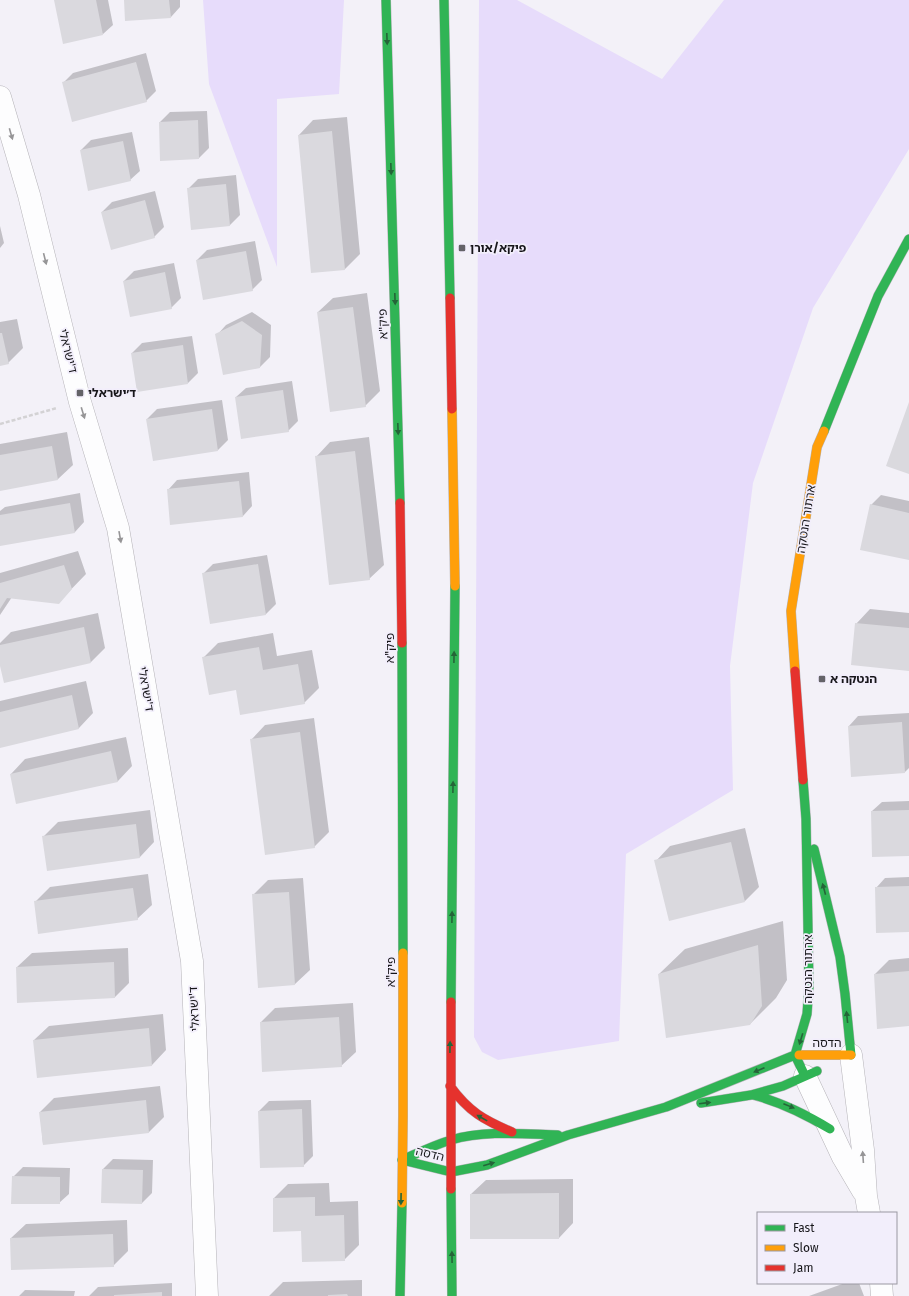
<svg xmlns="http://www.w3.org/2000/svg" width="909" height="1296" font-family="'Fira Sans','Noto Sans Hebrew',sans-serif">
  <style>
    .green { fill: #e7dcfb }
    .shadow { fill: #0003 }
    .building { fill: #dad9de }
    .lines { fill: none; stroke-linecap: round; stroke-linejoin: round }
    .street-casing { stroke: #b5b3b8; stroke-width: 23 }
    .fast-casing { stroke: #b5b3b8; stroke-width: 10 }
    .slow-casing { stroke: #b5b3b8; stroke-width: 10 }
    .jam-casing { stroke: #b5b3b8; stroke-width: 10 }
    .path { stroke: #d3d2d4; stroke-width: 2.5; stroke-dasharray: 4 2; stroke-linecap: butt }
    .street { stroke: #fdfdfe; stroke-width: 22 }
    .fast { stroke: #30b455; stroke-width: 9 }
    .slow { stroke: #ff9f0a; stroke-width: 9 }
    .jam { stroke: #e5322d; stroke-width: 9 }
    .oneway { fill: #246538 }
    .oneway2 { fill: #969597 }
    .poi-dot { fill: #646368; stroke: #f2eefb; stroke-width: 1.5 }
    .labels { text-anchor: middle; stroke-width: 3.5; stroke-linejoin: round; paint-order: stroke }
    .poi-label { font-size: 12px; font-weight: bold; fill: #17161a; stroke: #f2eefb; text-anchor: start }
    .street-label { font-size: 12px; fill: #17161a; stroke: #f2eefb }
  </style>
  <rect width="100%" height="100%" fill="#f3f1f8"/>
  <path class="green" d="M203 0H344L339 94 277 99V267L209 84Z
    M479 0H517L662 79 724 0H909V149L813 308 753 483 730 666 733 790 626 854 619 1041 498 1060 482 1052 474 1037Z"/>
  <path class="shadow" d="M56 0H108L113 25 103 34Z
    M125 0H180V7L171 17Z
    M146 53 156 91 146 101 63 83 73 73Z
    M207 111 209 148 199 158 160 122 170 112Z
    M347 117 360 254 345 269 312 272 299 135 313 120Z
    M132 132 140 171 130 180 81 150 91 140Z
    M236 175 240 215 230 225 192 229 188 189 198 179Z
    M155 191 164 227 154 237 102 212 112 202Z
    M0 226 4 243 0 248Z
    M255 241 262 280 252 290 197 260 207 250Z
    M174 263 181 298 171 308 124 281 134 271Z
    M367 293 380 391 365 406 318 312 333 298Z
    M252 312 271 325 270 357 260 367 217 335 226 325Z
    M17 319 23 348 8 363 0 365V322Z
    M192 336 198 373 188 383 132 353 142 343Z
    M292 381 298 421 288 431 236 397 246 388Z
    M222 400 228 440 218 450 147 419 157 409Z
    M67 432 73 465 58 479 0 490V444Z
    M369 437 384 565 369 579 316 457 330 442Z
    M249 472 252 506 243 516 168 490 177 480Z
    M80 493 84 522 75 532 0 545V511L5 507Z
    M881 495 909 501V558L871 505Z
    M78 551 86 574 58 603 12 597 0 615V573Z
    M267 555 276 604 266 614 211 623 203 574 213 564Z
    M870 609 909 613V670L856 624Z
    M98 613 105 648 91 662H0V643L11 632Z
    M273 633 277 656 312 650 319 688 304 703 237 689 203 658 218 643Z
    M86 681 93 713 79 728 0 747V701Z
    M909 713V768L905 772 849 726 858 716Z
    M314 718 329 832 314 847 251 740 265 725Z
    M126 737 132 766 118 781 11 774 25 759Z
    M909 801V855L872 811 882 802Z
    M150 810 154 842 140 857 48 870 43 837 58 822Z
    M745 828 759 887 745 901 656 861 670 846Z
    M148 874 152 905 137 919 35 902 50 887Z
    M909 877V931L876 888 885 878Z
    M303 878 310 970 295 984 259 987 253 895 268 880Z
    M783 921 787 980 776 998 750 1024 659 974 685 949Z
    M128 948 129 983 115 997 17 967 32 953Z
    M909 958V1025L875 974 889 960Z
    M353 1003 356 1052 341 1066 261 1022 275 1008Z
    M163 1014 166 1050 152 1065 34 1040 49 1026Z
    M160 1086 164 1117 149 1132 43 1144 40 1112 54 1098Z
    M311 1100 313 1156 303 1166 259 1111 269 1101Z
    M113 1159 153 1160 152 1193 142 1203 103 1169Z
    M23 1167 70 1168 69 1194 59 1203 13 1177Z
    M573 1179V1223L559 1238 471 1194 486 1180Z
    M329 1183 330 1202 358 1201 359 1245 344 1260 302 1230 274 1198 288 1184Z
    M127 1220 128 1251 113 1266 11 1238 26 1224Z
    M362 1280V1296H269L283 1282Z
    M172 1283V1296H89L98 1287Z
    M845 1283H859L864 1296H809Z
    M25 1290 75 1291 74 1296H19Z"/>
  <path class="building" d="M54 0H96L103 35 63 44Z
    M124 0H169L171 18 125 21Z
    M136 62 147 102 72 122 62 82Z
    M198 120 199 159 160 161 159 122Z
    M332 131 345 270 311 273 298 135Z
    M123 141 131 181 88 191 80 150Z
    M226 184 230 226 191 230 187 188Z
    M145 200 155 238 111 250 101 212Z
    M246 251 253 291 203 300 196 260Z
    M165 272 172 309 130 317 123 281Z
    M353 307 366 407 330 412 317 312Z
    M242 321 262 335 260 368 223 375 215 334Z
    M0 333H2L9 364 0 366Z
    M183 345 188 384 137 392 131 353Z
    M283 390 289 432 241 439 235 397Z
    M909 402V474L886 466Z
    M212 409 218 451 153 461 146 419Z
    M52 446 58 480 0 491V455Z
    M355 451 370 580 329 585 315 456Z
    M239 481 243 517 170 525 167 489Z
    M70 503 75 533 0 546V515Z
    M870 504 909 513V560L860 550Z
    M258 564 266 615 210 624 202 573Z
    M64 565 72 589 59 604 7 598 0 609V583Z
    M855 623 909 628V671L851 665Z
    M84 627 91 663 4 683 0 666V645Z
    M259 647 263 670 298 664 305 704 240 715 236 690 209 695 202 657Z
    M72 695 79 729 0 748V712Z
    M902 722 905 773 851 777 848 726Z
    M300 732 315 848 265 855 250 739Z
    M111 751 118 782 16 804 10 774Z
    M909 810V856L872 857 871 811Z
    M136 824 140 858 47 871 42 836Z
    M731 842 745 902 669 921 654 860Z
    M909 886V932L876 933 875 887Z
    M133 888 138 920 38 934 34 901Z
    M289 892 295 985 258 988 252 894Z
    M758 945 762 1006 750 1025 666 1038 658 974Z
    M114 962 115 998 17 1003 16 967Z
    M909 971V1026L877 1029 874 974Z
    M339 1017 342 1067 262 1072 260 1022Z
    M149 1028 152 1066 37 1078 33 1040Z
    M146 1100 149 1133 43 1145 39 1112Z
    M302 1109 304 1167 260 1168 258 1111Z
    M102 1169 143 1170 142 1204 101 1203Z
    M12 1176 60 1177V1204H11Z
    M559 1193V1239H470V1194Z
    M315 1197V1216L344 1215 345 1261 302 1262 301 1231 273 1232V1198Z
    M113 1234 114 1267 11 1270 10 1238Z
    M162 1292V1296H114V1295Z
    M347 1294 348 1296H328V1295Z"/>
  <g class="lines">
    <g class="street-casing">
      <path id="street" d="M0 97 29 195 80 402 118 528 192 961 207 1296
        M851 1055 863 1150 866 1196 869 1213
        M805 1076 843 1157 863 1191
        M881 1283 882 1296"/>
    </g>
    <g class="fast-casing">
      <path id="fast" d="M386 0 400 503
        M444 0 450 298
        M824 431 878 296 909 239
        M402 643 403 953
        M803 780 806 819 809 986 807 1014 795 1055 805 1076
        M814 849 840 957 845 994 851 1055
        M451 1002 455 586
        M753 1095C781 1102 805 1114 830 1129
        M701 1103 751 1095 783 1086 817 1071
        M402 1160 451 1172 487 1165 568 1135 666 1107 795 1055H799
        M402 1160C418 1153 434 1145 451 1140 485 1130 523 1134 558 1135
        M451 1189 452 1296
        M400 1296 402 1203"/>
    </g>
    <g class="slow-casing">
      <path id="slow" d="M452 409 455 586
        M795 671 791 611 817 447 824 431
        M799 1055H851
        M402 1203 403 1116V953"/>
    </g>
    <g class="jam-casing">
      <path id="jam" d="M450 298 452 409
        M400 503 402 643
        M795 671 803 780
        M451 1002V1189
        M450 1086C469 1112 484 1120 512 1132"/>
    </g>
    <path class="path" d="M0 424 57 408"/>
    <use href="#street" class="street"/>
    <use href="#fast" class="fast"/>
    <use href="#slow" class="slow"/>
    <use href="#jam" class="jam"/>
  </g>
  <defs><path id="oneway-solid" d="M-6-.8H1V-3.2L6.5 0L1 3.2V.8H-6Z"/></defs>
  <g class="oneway">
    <use href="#oneway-solid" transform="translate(387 39) rotate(88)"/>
    <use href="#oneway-solid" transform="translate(391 169) rotate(88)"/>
    <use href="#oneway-solid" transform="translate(395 299) rotate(88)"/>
    <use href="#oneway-solid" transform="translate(398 429) rotate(88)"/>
    <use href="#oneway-solid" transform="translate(454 657) rotate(-89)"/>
    <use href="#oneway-solid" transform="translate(453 787) rotate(-89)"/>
    <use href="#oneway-solid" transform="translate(824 889) rotate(-105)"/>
    <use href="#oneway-solid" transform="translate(452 917) rotate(-89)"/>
    <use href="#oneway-solid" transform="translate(847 1017) rotate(-96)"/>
    <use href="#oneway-solid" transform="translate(801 1039) rotate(107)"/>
    <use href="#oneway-solid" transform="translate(450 1047) rotate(-89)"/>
    <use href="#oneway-solid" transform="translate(759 1070) rotate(157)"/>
    <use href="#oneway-solid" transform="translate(705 1103) rotate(-7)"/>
    <use href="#oneway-solid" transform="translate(789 1106) rotate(22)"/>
    <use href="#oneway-solid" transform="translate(482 1118) rotate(-151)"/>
    <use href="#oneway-solid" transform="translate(489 1164) rotate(-16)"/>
    <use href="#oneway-solid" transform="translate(401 1199) rotate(91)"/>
    <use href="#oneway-solid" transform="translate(452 1257) rotate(-91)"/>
  </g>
  <g class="oneway2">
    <use href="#oneway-solid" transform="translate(11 134) rotate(74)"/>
    <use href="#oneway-solid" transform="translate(45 259) rotate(76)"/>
    <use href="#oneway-solid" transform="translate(83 413) rotate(73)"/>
    <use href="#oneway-solid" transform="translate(120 537) rotate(80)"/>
    <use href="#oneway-solid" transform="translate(863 1157) rotate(-94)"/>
  </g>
  <g class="poi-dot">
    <rect x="458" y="244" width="8" height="8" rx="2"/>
    <rect x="76" y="389" width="8" height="8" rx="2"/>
    <rect x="818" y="675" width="8" height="8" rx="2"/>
  </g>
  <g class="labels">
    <g class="poi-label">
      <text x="470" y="252">פיקא/אורן</text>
      <text x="88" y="397">ד׳ישראלי</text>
      <text x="830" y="683">הנטקה א</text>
    </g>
    <g class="street-label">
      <text transform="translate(383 324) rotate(-92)" y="4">פיק"א</text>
      <text transform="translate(68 351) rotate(76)" y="4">ד'ישראלי</text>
      <text transform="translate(806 519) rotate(-81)" y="4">ארתור הנטקה</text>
      <text transform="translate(390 648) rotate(-90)" y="4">פיק"א</text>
      <text transform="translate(146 689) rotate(80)" y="4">ד'ישראלי</text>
      <text transform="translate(808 969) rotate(-90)" y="4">ארתור הנטקה</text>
      <text transform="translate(391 972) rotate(-90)" y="4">פיק"א</text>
      <text transform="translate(194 1009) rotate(-93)" y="4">ד'ישראלי</text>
      <text x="827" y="1047">הדסה</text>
      <text transform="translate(430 1154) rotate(14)" y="4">הדסה</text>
    </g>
  </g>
  <rect x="757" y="1212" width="140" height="72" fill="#f2eefb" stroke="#9a98a1"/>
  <rect x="765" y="1225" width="20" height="6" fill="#30b455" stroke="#9a98a1"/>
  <text x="793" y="1232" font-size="12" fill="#17161a">Fast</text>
  <rect x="765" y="1245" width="20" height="6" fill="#ff9f0a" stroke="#9a98a1"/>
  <text x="793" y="1252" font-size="12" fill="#17161a">Slow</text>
  <rect x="765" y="1265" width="20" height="6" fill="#e5322d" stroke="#9a98a1"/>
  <text x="793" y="1272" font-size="12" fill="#17161a">Jam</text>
</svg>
